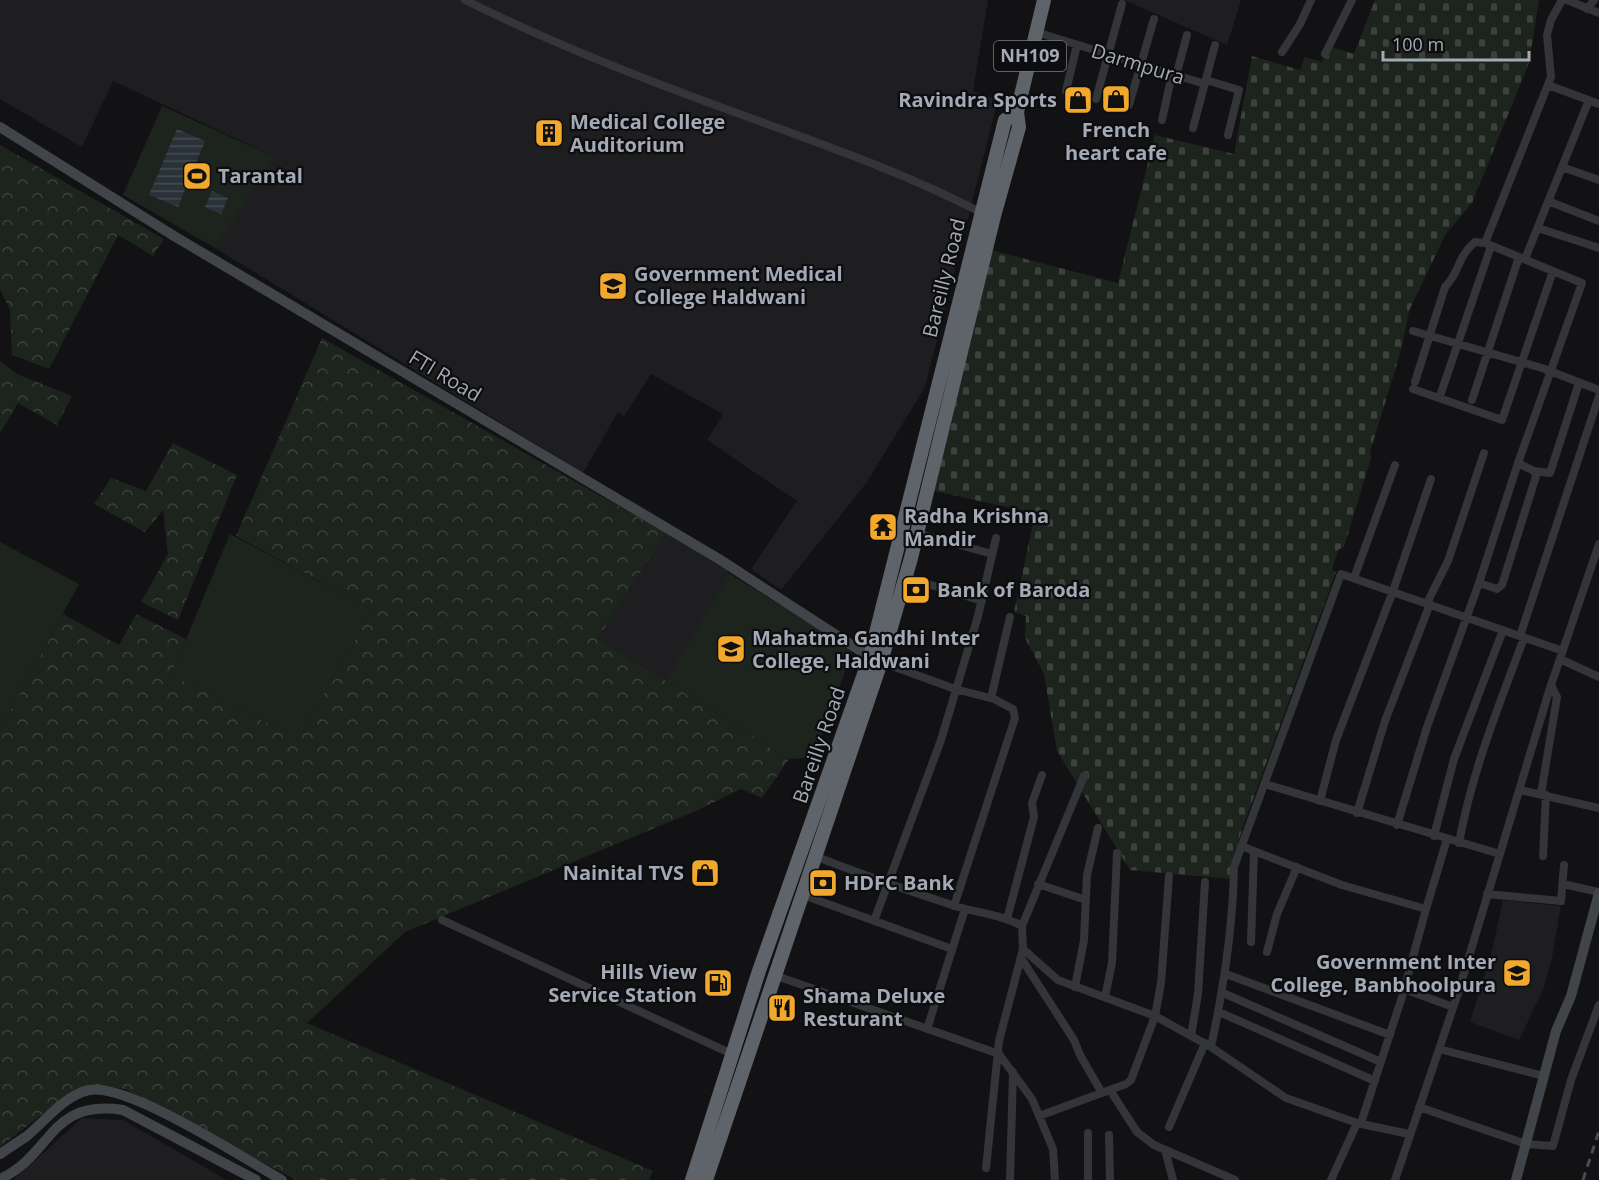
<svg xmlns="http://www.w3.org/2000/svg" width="1599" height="1180" font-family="'Open Sans',sans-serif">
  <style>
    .built { fill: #1e1e21 }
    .forest { fill: url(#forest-crowns) }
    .cemetery { fill: url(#cemetery-stones) }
    .green { fill: #1d241d }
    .water { fill: url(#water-rules) }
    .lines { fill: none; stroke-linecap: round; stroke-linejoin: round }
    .street { stroke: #333539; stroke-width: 8 }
    .secondary { stroke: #414449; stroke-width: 10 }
    .highway { stroke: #5f636a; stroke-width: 14 }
    .rail { stroke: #484b50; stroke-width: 3; stroke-dasharray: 8 6; stroke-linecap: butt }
    .labels { text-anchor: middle; stroke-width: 4.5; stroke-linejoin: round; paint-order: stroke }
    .shield { fill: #0d0d0f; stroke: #777b83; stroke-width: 1.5 }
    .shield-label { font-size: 18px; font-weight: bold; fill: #a4aab5 }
    .street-label { font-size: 20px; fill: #a4aab5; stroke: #0d0d0f }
    .poi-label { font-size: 20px; font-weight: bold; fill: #a4aab5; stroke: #0d0d0f; text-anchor: start }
  </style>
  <defs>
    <pattern id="forest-crowns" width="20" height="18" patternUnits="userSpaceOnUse" patternTransform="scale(1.5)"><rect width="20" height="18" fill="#1d241d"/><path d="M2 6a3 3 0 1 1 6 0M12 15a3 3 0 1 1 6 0" fill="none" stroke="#3b413c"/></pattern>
    <pattern id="cemetery-stones" width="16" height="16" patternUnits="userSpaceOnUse" patternTransform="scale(1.5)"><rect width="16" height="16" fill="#1d241d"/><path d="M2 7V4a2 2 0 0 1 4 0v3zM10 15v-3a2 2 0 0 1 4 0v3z" fill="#3b413c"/></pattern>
    <pattern id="water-rules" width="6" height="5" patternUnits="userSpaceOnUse" patternTransform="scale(1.5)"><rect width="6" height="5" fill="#293238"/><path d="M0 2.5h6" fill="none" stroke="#454d53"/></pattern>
  </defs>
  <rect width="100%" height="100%" fill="#121214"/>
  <path class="built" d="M0 0H988L973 91 998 100 925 387 867 482 781 590 751 569 797 501 707 440 723 414 651 374 624 416 618 412 583 473 215 248 273 156 113 81 82 147 0 99Z
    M1124 0H1241L1227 45Z
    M666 533 723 566 730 574 844 644 852 653 813 757 789 759 598 638Z
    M1503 900 1561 906 1552 958 1544 988 1519 1040 1470 1022 1492 951Z
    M82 1118 123 1120 227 1180H13Z"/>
  <path class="forest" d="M0 145 164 239 153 256 118 235 49 369 12 355 10 310 0 289Z
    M322 338 666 533 598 638 789 759 762 798 741 789 698 810 405 932 307 1023 653 1171 649 1180H296L125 1089 100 1085 75 1089 0 1147V730L63 614 119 645 136 614 186 639 171 675 372 610 236 536Z
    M0 361 17 374 72 396 57 425 18 403 0 433Z
    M173 443 237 475 178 620 141 602 168 554 163 510 145 532 94 504 111 478 146 491Z"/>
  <path class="cemetery" d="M1375 0H1539L1529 63 1472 203 1445 235 1409 311 1402 347 1370 452 1371 458 1344 547 1338 550 1332 570 1336 572 1244 824 1231 865 1230 879 1130 870 1057 751 1044 674 1025 638 1026 616 1014 612 1034 519 1029 512 934 491 991 250 1118 283 1155 135 1234 154 1252 56 1300 70 1305 57 1322 62 1332 47 1354 54Z"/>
  <path class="green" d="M162 106 275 157 215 248 123 195Z
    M230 534 372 610 298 739 171 675Z
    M0 542 79 584 0 730Z
    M730 574 844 644 852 653 813 757 789 759 666 681Z"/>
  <path class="water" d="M177 129 205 141 178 207 149 195Z
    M212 191 228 198 221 214 205 207Z"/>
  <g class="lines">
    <path class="street" d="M465 0C553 44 645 80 737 113 819 143 903 172 980 212
      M1567 0 1599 13
      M1587 9 1594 0
      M1036 32 1205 84
      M1282 52 1300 24 1311 0
      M1325 54 1352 0
      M1176 76 1187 35
      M1206 80 1239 90 1228 135
      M1548 85 1599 104
      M1066 91 1077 45
      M1096 99 1122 4
      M1129 105 1154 19
      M1162 120 1172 74
      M1193 128 1215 45
      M1562 167 1599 180
      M1548 201 1599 221
      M1538 228 1599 248
      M1525 259 1589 100
      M1413 331 1542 368 1599 390
      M1415 382 1445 287C1461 271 1456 258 1475 242L1485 243 1551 77 1547 35 1551 20 1562 0
      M1413 389 1502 420 1553 271
      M1441 393 1491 246
      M1472 400 1519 257
      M1534 471 1550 473 1579 383
      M917 533 992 554
      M906 577 982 601
      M1354 578 1395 465
      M1479 583 1518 463
      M1427 603 1448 561 1484 453
      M1520 636 1599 396
      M1560 659 1599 677
      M881 662 955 689 994 699 1013 709 1015 718 954 906
      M991 698 1010 617
      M1265 784 1500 854
      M1520 790 1599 808
      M1541 794 1557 697 1551 685
      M1320 801 1336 740 1393 591 1431 479
      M1357 813 1385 721 1430 604
      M1397 825 1427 727 1479 583 1497 589 1502 585 1536 476 1534 471 1518 463 1582 283 1485 243
      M1434 836 1454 759 1503 630
      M1459 843C1472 771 1499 705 1524 638
      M1241 846 1342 885 1426 909 1447 839
      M1543 856 1546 795
      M817 857C861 874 906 890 952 905 975 913 1001 914 1022 926L1023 949 999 1041 986 1168
      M1038 884 1086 900
      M1563 884 1599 892
      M1487 894 1561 901 1564 865
      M803 895 952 949
      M1007 919 1034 817 1032 803 1042 775
      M442 920 732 1054
      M874 921 941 740 978 616 996 538
      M1022 926 1084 776
      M1251 942 1254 851
      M1023 949 1058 980 1155 1016 1211 1047 1286 1098 1357 1123 1409 1134
      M1267 952 1277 914 1297 867
      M1021 958 1074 1040 1080 1055 1102 1093
      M1226 974 1390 1035
      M774 975 999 1054 1032 1099 1053 1149 1055 1180
      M1075 987 1084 940 1087 875 1098 828
      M1404 989 1453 1007
      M1223 993 1381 1062
      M1105 997 1112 963 1117 853
      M1219 1012 1375 1081
      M927 1029 965 909
      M1191 1036 1198 994 1205 882
      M1211 1047C1224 986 1233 929 1234 867L1341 574 1563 651
      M1439 1049 1544 1076
      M1110 1090 1137 1132 1154 1145 1235 1180
      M1419 1107 1526 1144 1553 1146 1571 1080 1599 1005
      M1039 1116 1126 1084 1131 1080 1155 1016 1161 983 1169 876
      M1361 1123 1402 997 1426 909
      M1169 1127 1205 1043
      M1109 1135 1110 1180
      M1165 1150 1173 1180
      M1010 1180 1013 1072
      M1088 1180V1133
      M1331 1180 1357 1123
      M1395 1180 1458 993 1549 691 1599 544"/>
    <path class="secondary" d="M0 127 174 236 719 559 870 657
      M0 1154C9 1148 18 1142 27 1136 45 1121 65 1095 89 1090 129 1083 243 1158 282 1180
      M0 1179C54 1154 48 1099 123 1110L256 1180
      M1516 1180 1556 1031 1571 996 1599 893"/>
    <path class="highway" d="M692 1180 759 971 870 657 1005 120 1017 112
      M706 1180 881 662 911 558 994 216 1019 127 1017 112 1044 0"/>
    <path class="rail" d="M1583 1180 1599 1131"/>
  </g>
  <defs>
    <g id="shop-square" transform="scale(1.5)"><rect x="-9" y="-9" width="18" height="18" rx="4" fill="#f1a82d" stroke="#0d0d0f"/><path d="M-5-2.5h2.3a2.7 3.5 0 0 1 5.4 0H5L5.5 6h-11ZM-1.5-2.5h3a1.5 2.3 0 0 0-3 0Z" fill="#111"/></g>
    <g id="building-square" transform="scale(1.5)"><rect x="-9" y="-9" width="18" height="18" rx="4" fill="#f1a82d" stroke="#0d0d0f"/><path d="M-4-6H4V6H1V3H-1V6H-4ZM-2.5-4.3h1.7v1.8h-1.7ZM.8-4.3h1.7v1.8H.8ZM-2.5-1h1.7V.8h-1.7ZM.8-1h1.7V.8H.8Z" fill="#111"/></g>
    <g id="stadium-square" transform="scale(1.5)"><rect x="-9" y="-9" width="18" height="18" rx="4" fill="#f1a82d" stroke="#0d0d0f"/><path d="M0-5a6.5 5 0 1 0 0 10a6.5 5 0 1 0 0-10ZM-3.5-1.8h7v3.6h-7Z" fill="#111"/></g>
    <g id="university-square" transform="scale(1.5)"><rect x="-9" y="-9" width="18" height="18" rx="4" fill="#f1a82d" stroke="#0d0d0f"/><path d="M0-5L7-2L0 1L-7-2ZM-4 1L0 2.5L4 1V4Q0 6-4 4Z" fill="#111"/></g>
    <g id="temple-square" transform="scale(1.5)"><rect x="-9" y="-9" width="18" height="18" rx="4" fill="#f1a82d" stroke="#0d0d0f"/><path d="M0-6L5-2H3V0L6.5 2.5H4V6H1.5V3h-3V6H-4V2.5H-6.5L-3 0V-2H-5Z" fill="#111"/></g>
    <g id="bank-square" transform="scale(1.5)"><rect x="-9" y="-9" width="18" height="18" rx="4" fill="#f1a82d" stroke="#0d0d0f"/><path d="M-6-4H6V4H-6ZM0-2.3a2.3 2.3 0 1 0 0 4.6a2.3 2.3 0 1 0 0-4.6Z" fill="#111"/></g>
    <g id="school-square" transform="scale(1.5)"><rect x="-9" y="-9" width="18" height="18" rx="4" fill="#f1a82d" stroke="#0d0d0f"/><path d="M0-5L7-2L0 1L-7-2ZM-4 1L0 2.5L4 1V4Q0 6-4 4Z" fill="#111"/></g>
    <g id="fuel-square" transform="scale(1.5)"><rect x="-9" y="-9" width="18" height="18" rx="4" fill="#f1a82d" stroke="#0d0d0f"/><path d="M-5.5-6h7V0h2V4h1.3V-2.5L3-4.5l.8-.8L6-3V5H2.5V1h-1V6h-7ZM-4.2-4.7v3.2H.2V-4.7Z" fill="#111"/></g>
    <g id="restaurant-square" transform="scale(1.5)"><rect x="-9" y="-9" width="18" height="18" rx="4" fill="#f1a82d" stroke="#0d0d0f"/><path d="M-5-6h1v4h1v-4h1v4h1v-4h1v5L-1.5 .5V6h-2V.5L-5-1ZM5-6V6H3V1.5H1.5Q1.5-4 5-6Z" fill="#111"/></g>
  </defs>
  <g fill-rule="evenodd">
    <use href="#shop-square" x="1116" y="99"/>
    <use href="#shop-square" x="1078" y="100"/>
    <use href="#building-square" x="549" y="133"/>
    <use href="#stadium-square" x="197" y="176"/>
    <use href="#university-square" x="613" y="286"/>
    <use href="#temple-square" x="883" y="527"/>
    <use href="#bank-square" x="916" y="590"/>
    <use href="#school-square" x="731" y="649"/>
    <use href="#shop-square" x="705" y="873"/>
    <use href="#bank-square" x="823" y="883"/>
    <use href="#school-square" x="1517" y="973"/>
    <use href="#fuel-square" x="718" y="983"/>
    <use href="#restaurant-square" x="782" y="1008"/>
  </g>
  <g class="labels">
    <rect class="shield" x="994" y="41" width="72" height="30" rx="4.5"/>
    <g class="shield-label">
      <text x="1030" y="62">NH109</text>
    </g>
    <g class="street-label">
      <text transform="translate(1138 64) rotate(17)" y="7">Darmpura</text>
      <text transform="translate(944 278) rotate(-76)" y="7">Bareilly Road</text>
      <text transform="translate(445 376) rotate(31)" y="7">FTI Road</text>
      <text transform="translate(819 745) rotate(-71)" y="7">Bareilly Road</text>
    </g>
    <g class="poi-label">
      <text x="1057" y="107" text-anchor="end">Ravindra Sports</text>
      <text x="570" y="129">Medical College<tspan x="570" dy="23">Auditorium</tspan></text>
      <text x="1116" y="137" text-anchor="middle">French<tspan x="1116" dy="23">heart cafe</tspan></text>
      <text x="218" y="183">Tarantal</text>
      <text x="634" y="281">Government Medical<tspan x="634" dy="23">College Haldwani</tspan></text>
      <text x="904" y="523">Radha Krishna<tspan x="904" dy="23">Mandir</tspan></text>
      <text x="937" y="597">Bank of Baroda</text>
      <text x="752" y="645">Mahatma Gandhi Inter<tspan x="752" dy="23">College, Haldwani</tspan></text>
      <text x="684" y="880" text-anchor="end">Nainital TVS</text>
      <text x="844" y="890">HDFC Bank</text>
      <text x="1496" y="969" text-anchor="end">Government Inter<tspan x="1496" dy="23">College, Banbhoolpura</tspan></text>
      <text x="697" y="979" text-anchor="end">Hills View<tspan x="697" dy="23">Service Station</tspan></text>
      <text x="803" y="1003">Shama Deluxe<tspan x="803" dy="23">Resturant</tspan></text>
    </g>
  </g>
  <path d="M1383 51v9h146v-9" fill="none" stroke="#a4aab5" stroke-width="3"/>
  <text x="1392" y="51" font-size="18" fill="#a4aab5" stroke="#0d0d0f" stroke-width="4.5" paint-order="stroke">100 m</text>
</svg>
